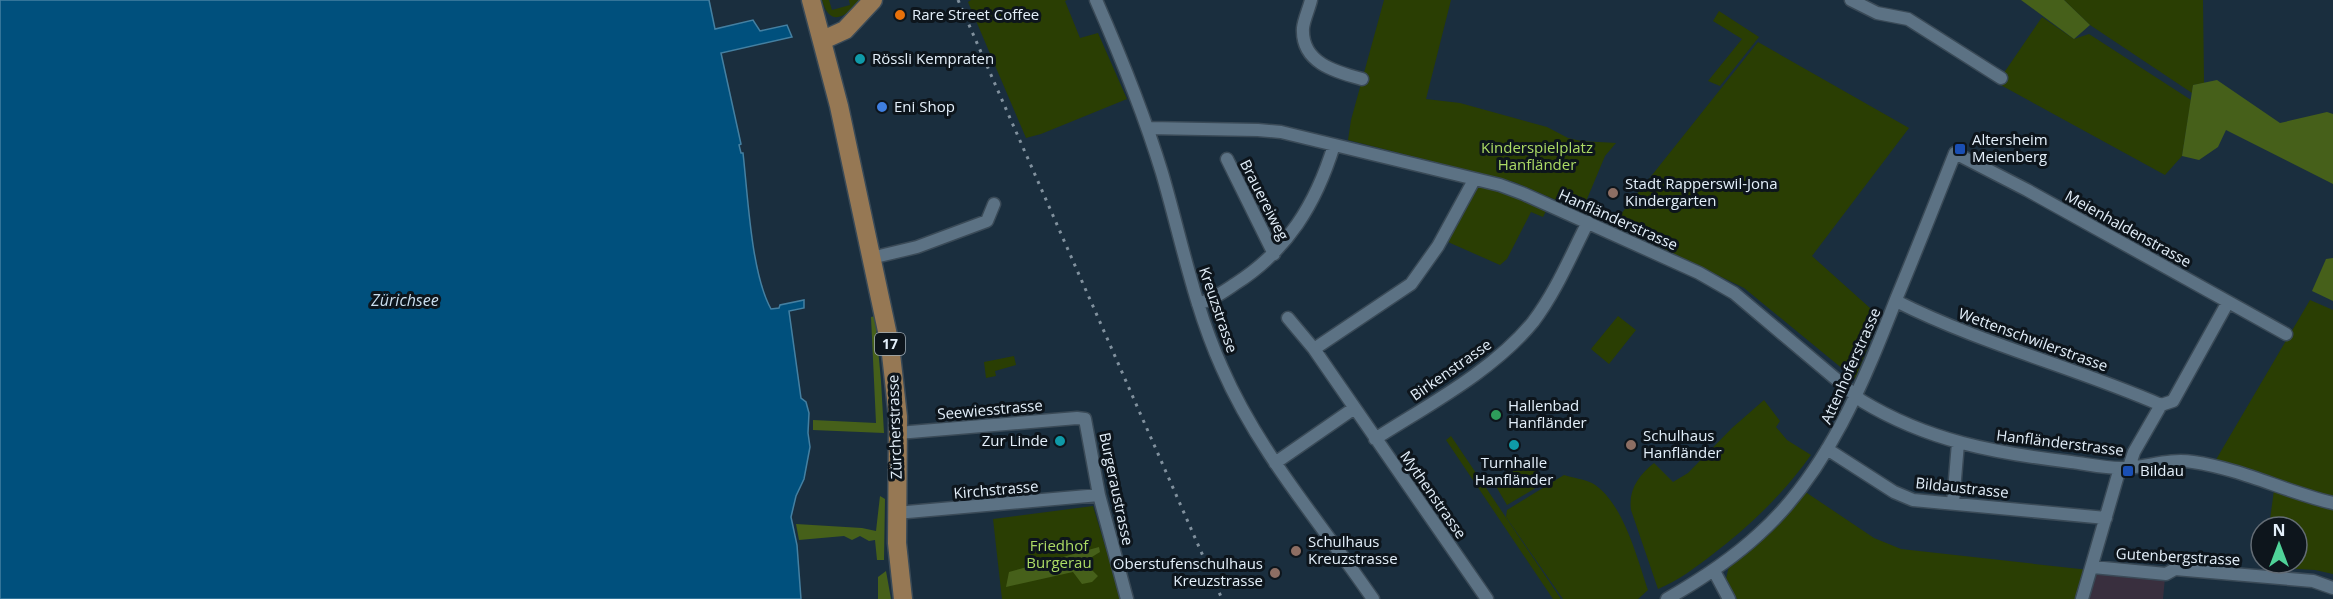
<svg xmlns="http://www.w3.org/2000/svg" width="2333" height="599" font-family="'Open Sans',sans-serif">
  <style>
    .industrial { fill: #392f3e }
    .green { fill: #2a3e03 }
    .forest { fill: #46601a }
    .water { fill: #00507d; stroke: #4480a2; stroke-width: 1.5 }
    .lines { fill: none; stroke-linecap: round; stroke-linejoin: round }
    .minor-casing { stroke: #3a4a57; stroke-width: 15 }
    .primary-casing { stroke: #3a4a57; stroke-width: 21 }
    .minor { stroke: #5c7284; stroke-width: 12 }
    .primary { stroke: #967854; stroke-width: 18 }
    .rail { stroke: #81919e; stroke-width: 3; stroke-dasharray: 3 6; stroke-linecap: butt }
    .food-dot { fill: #e8710a; stroke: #0d151c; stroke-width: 2 }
    .culture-dot { fill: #0f9aa8; stroke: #0d151c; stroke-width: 2 }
    .shop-dot { fill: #3f7fe0; stroke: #0d151c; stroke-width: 2 }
    .transit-dot { fill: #1a4fb4; stroke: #0d151c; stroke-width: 2 }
    .education-dot { fill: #8d6e63; stroke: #0d151c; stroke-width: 2 }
    .leisure-dot { fill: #2e9e5b; stroke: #0d151c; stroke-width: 2 }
    .labels { text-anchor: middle; stroke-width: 6; stroke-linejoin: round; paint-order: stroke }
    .shield { fill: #0d151c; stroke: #a3aeb7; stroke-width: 1.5 }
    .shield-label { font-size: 14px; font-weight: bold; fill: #e3effa }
    .poi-label { font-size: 15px; fill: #e3effa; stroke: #0d151c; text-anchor: start }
    .park-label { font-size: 15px; fill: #acdb65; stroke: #0d151c }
    .street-label { font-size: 15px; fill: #e3effa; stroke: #0d151c }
    .water-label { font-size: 16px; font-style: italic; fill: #cadeee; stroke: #0d151c }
  </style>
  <rect width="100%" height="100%" fill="#1a2e3e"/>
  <path class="industrial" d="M2096 569 2165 578 2163 599H2085Z"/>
  <path class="green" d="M822 0H829L832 10 850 5 849 0H860C847 16 830 29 822 0Z
    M971 0H1067L1065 1 1080 38 1098 33 1127 99 1041 134 1026 138 968 2Z
    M1384 0H1451L1426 99 1460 103 1547 127 1568 138 1581 141 1616 143 1605 156 1582 211 1514 182 1348 140 1351 120Z
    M2064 0H2203L2204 83 2193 85 2192 93 2090 25Z
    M1719 11 1759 37 1720 86 1708 81 1742 39 1713 21Z
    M2042 17 2074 39 2089 34 2191 100 2182 156 2165 175 1997 83Z
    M1758 42 1909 128 1812 256 1880 317 1855 379 1744 288 1613 224Z
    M1482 186 1494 189 1547 209 1543 217 1531 212 1507 259 1500 265 1448 242 1475 188Z
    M2310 300 2333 310V501L2214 463Z
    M1618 316 1636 330 1609 364 1591 349Z
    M1014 356 1016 365 995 371 996 376 986 378 984 362Z
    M1764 400 1780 421 1776 427 1787 440 1811 455C1783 494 1751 525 1713 554 1695 568 1679 580 1658 589L1631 510C1628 490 1639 475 1654 463L1673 482 1688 473 1732 428Z
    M1451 436 1561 599H1553L1446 440Z
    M1530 461 1544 483 1507 505 1494 483Z
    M1564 475C1573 478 1584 479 1592 483 1623 501 1637 558 1648 590L1638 599H1563L1506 517 1507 510Z
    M2274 490 2333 509V574L2315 570 2265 567V563H2297V527H2269Z
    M1804 491 1874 538 1901 549 2089 570 2079 599H1737L1726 579 1729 566Z
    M1093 506 1121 599H1002L993 519Z"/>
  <path class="forest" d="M2021 0H2064L2090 25 2074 39Z
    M2217 80 2280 123 2327 112 2333 114V184L2226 130 2218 147 2199 160 2182 156 2193 85Z
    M2333 258V301L2312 291 2326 259Z
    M875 316 881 381 884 433 813 430V420L876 423 871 317Z
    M880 496 885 499 884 560H877L875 540 869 541 860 536 852 540 844 536 799 540 796 524 862 528 876 531Z
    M1099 547 1100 552 1087 560 1088 566 1098 576 1092 582 1082 584 1073 572 1006 587 1009 572Z
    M886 571 891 599H878V577Z"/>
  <path class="water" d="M0 0H709L715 29 753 20 760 31 787 25 792 37 721 53 741 144 739 145 741 153H743C748 196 751 273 771 309L779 308 780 305 804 300V308L789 311 801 398 806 402 809 413 808 433 810 447 804 479 796 496 791 517 797 545 801 599H0Z"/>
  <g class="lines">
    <g class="minor-casing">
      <path id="minor" d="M1096 0C1121 57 1144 114 1162 173 1181 238 1194 306 1222 368 1259 453 1321 523 1373 599
        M1311 0C1309 9 1304 19 1303 28 1301 63 1336 72 1362 79
        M1851 0 1877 13 1908 19 2001 78
        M1148 128 1258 130 1281 132 1500 185 1524 194 1699 273 1734 293 1862 401C1928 441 1995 453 2071 462 2087 464 2104 468 2121 468 2145 468 2168 458 2193 462 2241 469 2286 492 2333 503
        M1227 159 1274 254
        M871 258 917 247 987 221 994 204
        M1896 301C1981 344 2074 367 2161 405
        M1198 304C1212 300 1223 292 1235 284 1287 251 1316 204 1334 145
        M1288 318 1314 349 1487 599
        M1314 349 1411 284 1438 246 1474 180
        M898 433 1077 418 1085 419 1099 495 1127 599
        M1375 439C1428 405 1493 371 1533 322 1556 292 1571 255 1588 222
        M1827 449 1894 492 1913 500 2106 518
        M1275 463 1353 409
        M2129 467 2134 452 2161 405 2173 401 2228 302
        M1953 503 1958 443
        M896 513 1099 495
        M2093 567 2166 574 2175 569 2313 581 2333 588
        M1714 571 1729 599
        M1667 599C1700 580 1731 560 1759 534 1828 472 1864 381 1897 297 1917 249 1936 201 1955 153L2027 190 2286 334
        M2082 599 2120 468"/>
    </g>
    <g class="primary-casing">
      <path id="primary" d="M811 0 839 106 890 345 898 417 897 543 903 599
        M823 40 845 30 873 0"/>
    </g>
    <use href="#minor" class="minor"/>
    <use href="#primary" class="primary"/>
    <path class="rail" d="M958 0 1222 599"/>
  </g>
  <circle class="food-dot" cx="900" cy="15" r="6"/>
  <g class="culture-dot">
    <circle cx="860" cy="59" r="6"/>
    <circle cx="1060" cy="441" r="6"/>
    <circle cx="1514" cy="445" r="6"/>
  </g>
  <circle class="shop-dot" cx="882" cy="107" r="6"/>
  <g class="transit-dot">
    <rect x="1954" y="143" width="12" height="12" rx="3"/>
    <rect x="2122" y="465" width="12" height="12" rx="3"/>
  </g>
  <g class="education-dot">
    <circle cx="1613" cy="193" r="6"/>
    <circle cx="1631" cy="445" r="6"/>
    <circle cx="1296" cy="551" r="6"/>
    <circle cx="1275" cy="573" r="6"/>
  </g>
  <circle class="leisure-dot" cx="1496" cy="415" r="6"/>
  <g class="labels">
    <rect class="shield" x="875" y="333" width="30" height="22" rx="4.5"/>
    <g class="shield-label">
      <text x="890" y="349">17</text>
    </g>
    <g class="poi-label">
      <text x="912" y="20">Rare Street Coffee</text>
      <text x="872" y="64">Rössli Kempraten</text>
      <text x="894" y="112">Eni Shop</text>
      <text x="1972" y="145">Altersheim<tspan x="1972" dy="17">Meienberg</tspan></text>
      <text x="1625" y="189">Stadt Rapperswil-Jona<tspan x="1625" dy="17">Kindergarten</tspan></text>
      <text x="1508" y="411">Hallenbad<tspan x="1508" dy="17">Hanfländer</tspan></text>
      <text x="1643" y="441">Schulhaus<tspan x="1643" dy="17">Hanfländer</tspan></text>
      <text x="1048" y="446" text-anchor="end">Zur Linde</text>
      <text x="1514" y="468" text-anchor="middle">Turnhalle<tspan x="1514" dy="17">Hanfländer</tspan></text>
      <text x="2140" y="476">Bildau</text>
      <text x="1308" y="547">Schulhaus<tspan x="1308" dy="17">Kreuzstrasse</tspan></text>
      <text x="1263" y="569" text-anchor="end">Oberstufenschulhaus<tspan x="1263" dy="17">Kreuzstrasse</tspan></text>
    </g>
    <g class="park-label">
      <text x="1537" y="153">Kinderspielplatz<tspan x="1537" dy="17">Hanfländer</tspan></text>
      <text x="1059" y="551">Friedhof<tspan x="1059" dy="17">Burgerau</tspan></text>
    </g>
    <g class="street-label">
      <text transform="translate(1264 200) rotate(63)" y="5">Brauereiweg</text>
      <text transform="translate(1618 220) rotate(24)" y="5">Hanfländerstrasse</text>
      <text transform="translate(2128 229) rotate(29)" y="5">Meienhaldenstrasse</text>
      <text transform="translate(1218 310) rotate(71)" y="5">Kreuzstrasse</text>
      <text transform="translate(2033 340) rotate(20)" y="5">Wettenschwilerstrasse</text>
      <text transform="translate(1851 366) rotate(-66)" y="5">Attenhoferstrasse</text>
      <text transform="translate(1451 370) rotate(-35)" y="5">Birkenstrasse</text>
      <text transform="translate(990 410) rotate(-5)" y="5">Seewiesstrasse</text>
      <text transform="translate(895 427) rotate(-92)" y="5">Zürcherstrasse</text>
      <text transform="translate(2060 443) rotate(7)" y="5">Hanfländerstrasse</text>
      <text transform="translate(1962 488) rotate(6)" y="5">Bildaustrasse</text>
      <text transform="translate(1116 489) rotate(78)" y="5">Burgeraustrasse</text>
      <text transform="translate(996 490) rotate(-5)" y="5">Kirchstrasse</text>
      <text transform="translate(1433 495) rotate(55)" y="5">Mythenstrasse</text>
      <text transform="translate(2178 557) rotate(3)" y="5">Gutenbergstrasse</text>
    </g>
    <g class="water-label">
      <text x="405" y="306">Zürichsee</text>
    </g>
  </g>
  <g transform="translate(2279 545)"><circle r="28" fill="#0d151c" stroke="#636c75" stroke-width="1.5"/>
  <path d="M0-4.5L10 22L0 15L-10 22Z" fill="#4fd399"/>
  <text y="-9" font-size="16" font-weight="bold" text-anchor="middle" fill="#e3effa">N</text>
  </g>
</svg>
